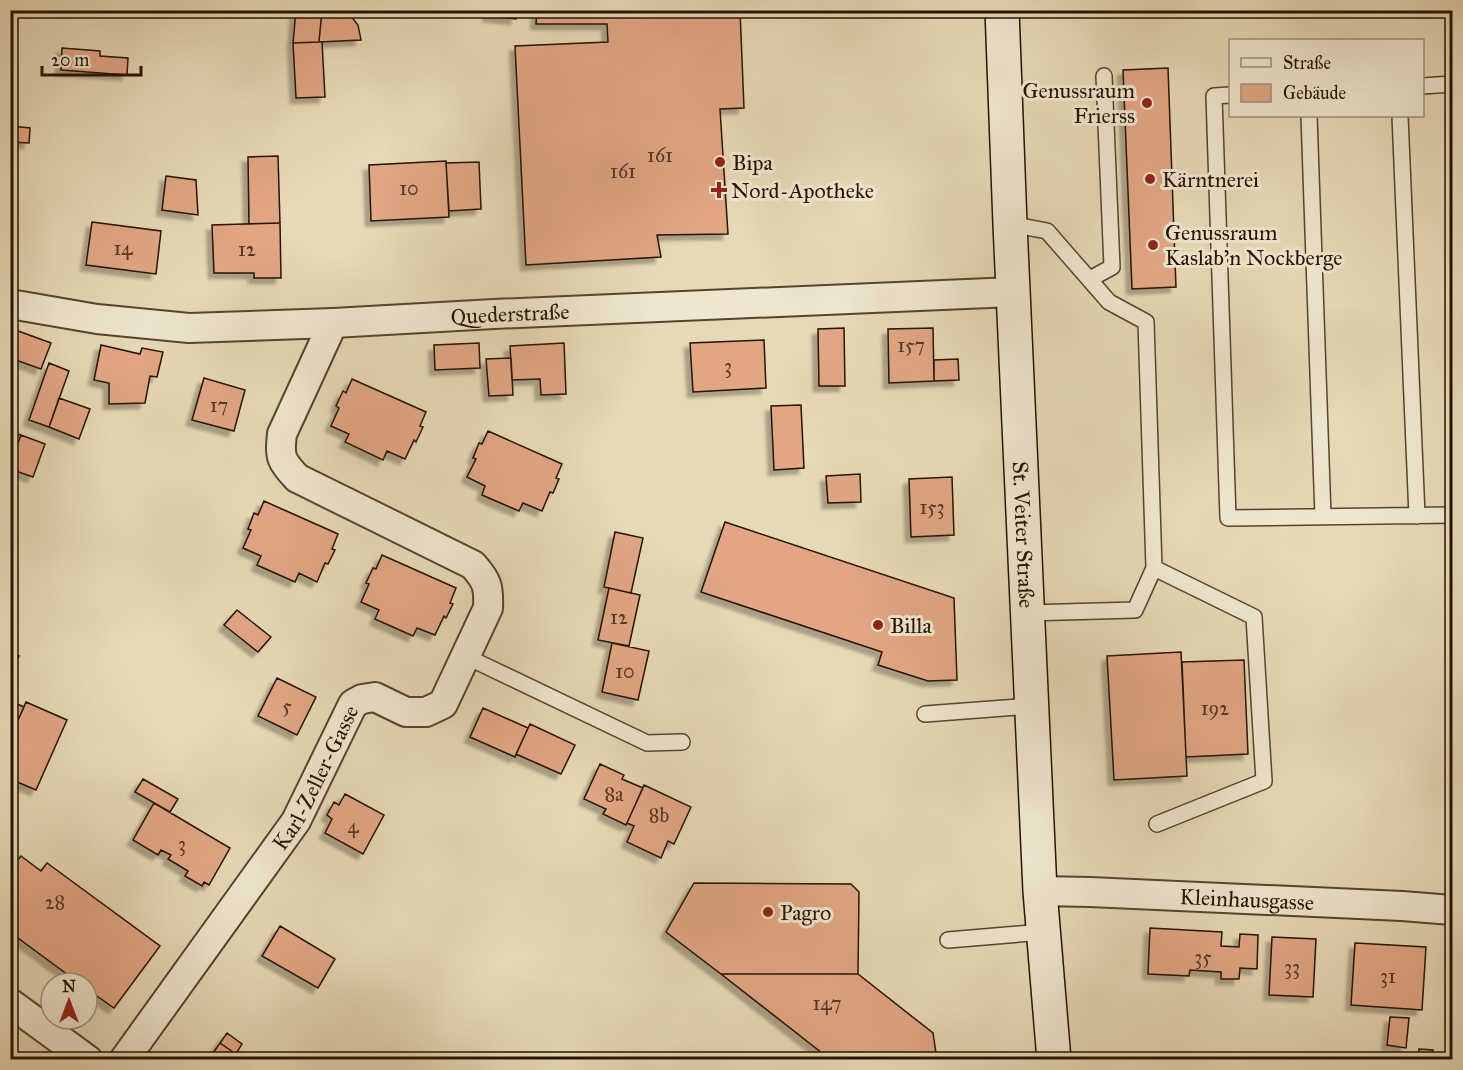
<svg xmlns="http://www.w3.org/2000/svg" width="1463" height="1070" font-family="'IM FELL Great Primer',serif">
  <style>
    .building { fill: #e2a685; stroke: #251200; stroke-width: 1.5; filter: url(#shadow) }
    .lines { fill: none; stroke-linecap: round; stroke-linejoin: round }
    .service-casing { stroke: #55442d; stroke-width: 18 }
    .minor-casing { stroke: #55442d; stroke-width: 32 }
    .secondary-casing { stroke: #251200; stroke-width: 36 }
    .service { stroke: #efe6cf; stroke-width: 15 }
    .minor { stroke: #efe6cf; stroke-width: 28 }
    .secondary { stroke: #efe6cf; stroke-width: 33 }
    .poi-dot { fill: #8f2418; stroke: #efe6cf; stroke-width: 2 }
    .labels { text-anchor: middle; stroke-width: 6; stroke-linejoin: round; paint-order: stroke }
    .number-label { font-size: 20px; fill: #543721 }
    .poi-label { font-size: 22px; fill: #251200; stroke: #efe6cf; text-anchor: start }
    .street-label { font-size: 22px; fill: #251200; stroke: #efe6cf }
  </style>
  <defs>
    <filter id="shadow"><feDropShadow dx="-5.5" dy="5.5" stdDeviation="1.5" flood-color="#0004"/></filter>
  </defs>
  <rect width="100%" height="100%" fill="#e6d9b5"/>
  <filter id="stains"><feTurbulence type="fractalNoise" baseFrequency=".00333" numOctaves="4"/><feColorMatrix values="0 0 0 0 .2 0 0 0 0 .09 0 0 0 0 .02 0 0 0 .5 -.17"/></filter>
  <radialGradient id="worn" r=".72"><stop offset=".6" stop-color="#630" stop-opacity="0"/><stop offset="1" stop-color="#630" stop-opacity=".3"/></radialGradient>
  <path class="building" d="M296 10H322L319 42 293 43Z
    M322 10H343L350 15 358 25 361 40 319 42Z
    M489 10H517L516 19 488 16Z
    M537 10H740L744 108 720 109 728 234 657 235 661 257 526 265 515 46 608 42 607 24H536Z
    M319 42H322L325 97 296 98 293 43Z
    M62 48 100 51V56L128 58 127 75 61 70Z
    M1168 68 1176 287 1132 289 1123 70Z
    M10 126 30 128 29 143 10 142Z
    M278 156 280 223 249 224 248 157Z
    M446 161 449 217 371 221 369 165Z
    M479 162 481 209 449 211 446 163Z
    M166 176 196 180 198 215 162 210Z
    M92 222 161 231 156 274 86 265Z
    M280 223 281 278H254V273H214L212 225Z
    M10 328 51 343 41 369 10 358Z
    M844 328 845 386H819L818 329Z
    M933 328 934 381 889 383 888 329Z
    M764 340 766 388 693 392 690 343Z
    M479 343 480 368 435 370 434 345Z
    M564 343 566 394 541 395 540 379 512 380 510 346Z
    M101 345 140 354 142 348 163 352 157 377 150 376 145 403 109 404V383L94 380Z
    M511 358 513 395 489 396 486 359Z
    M958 359 959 380 934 381V360Z
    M49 363 69 371 49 427 29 420Z
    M204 378 245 390 234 431 192 420Z
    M352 379 426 412 420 426 423 427 416 442 414 440 405 459 387 451 383 460 345 442 349 434 331 426 339 408 336 406 343 391 346 393Z
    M59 398 90 409 79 439 49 427Z
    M801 405 804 468 774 470 771 406Z
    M10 431 21 435 10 464Z
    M488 431 562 464 556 478 559 479 553 493 550 492 542 511 523 503 519 511 482 495 485 486 467 477 476 459 473 458 479 443 482 444Z
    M21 435 45 444 33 477 10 469V464Z
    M860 474 861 502 828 503 826 476Z
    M952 477 954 535 911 537 909 479Z
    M264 501 338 534 332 549 335 550 328 564 325 563 317 582 299 573 295 582 257 565 261 556 243 548 251 530 248 529 254 513 258 515Z
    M725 522 954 598 957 680 928 681 878 665 882 652 701 592Z
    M615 532 643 538 631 593 604 587Z
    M382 555 456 588 450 603 453 604 446 618 444 616 435 635 417 628 413 636 375 619 379 610 361 602 369 584 366 583 373 568 376 569Z
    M609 588 640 595 629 646 598 640Z
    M237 610 271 637 258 652 224 625Z
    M612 643 649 651 638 700 602 692Z
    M1181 652 1187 776 1114 780 1107 656Z
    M10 653 19 656 13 669 10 668Z
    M1244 660 1248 754 1186 757 1182 662Z
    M277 678 316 697 297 735 258 716Z
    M10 701 24 707 10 738Z
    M26 702 67 720 36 790 10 779V738Z
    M483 708 528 728 515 757 470 737Z
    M530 724 575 745 561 774 516 754Z
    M600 764 624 775 622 779 643 788 626 825 603 814 606 809 584 799Z
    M143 779 178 799 170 812 135 792Z
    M644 785 691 807 674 844 668 841 661 858 627 842 634 826 627 823Z
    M345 794 384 815 363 854 325 833 332 819 327 815 334 802 339 805Z
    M154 803 230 848 209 885 204 882 202 886 185 876 188 871 168 859 171 855 161 850 158 855 133 840Z
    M21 856 41 871 47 863 160 946 114 1008 87 989V983H79L10 932V870Z
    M694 883 851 884 859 892 858 974H721L666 932Z
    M280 926 335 959 318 988 262 956Z
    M1150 928 1222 932 1221 946 1239 947 1240 934 1258 935 1257 969 1240 968 1239 979H1221V972L1190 970 1189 976 1148 974Z
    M1272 937 1316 939 1313 997 1269 995Z
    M1355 943 1426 947 1422 1010 1351 1005Z
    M721 974H858L933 1033 937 1060H831Z
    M1390 1017 1409 1018 1406 1048 1387 1045Z
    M227 1033 242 1044 236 1054 220 1043Z
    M220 1043 236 1054 244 1060H208Z
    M1419 1049 1433 1050 1432 1060H1418Z"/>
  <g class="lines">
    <g class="service-casing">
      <path id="service" d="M1422 86 1452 84
        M1230 95 1214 96 1228 518 1452 515
        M1309 116 1323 517
        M1400 116 1417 516
        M1010 224 1047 231 1109 302 1146 322 1154 568 1254 617 1264 781 1157 824
        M1090 279 1112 267 1104 76
        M1027 613 1135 610 1154 568
        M465 656 647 743 682 742
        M925 714 1031 706
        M948 940 1043 932"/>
    </g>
    <g class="minor-casing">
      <g id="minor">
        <path id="s1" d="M10 304 97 319 189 328 333 323 494 314 1013 292"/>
        <path id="s2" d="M1040 891 1090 892 1402 906 1452 910"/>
        <path d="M10 1003 88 1060"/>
        <path id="s3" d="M124 1060 296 821 353 704 362 699 375 697 406 712H426L443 704 488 608C489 586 487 581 473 565L297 478C281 461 279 457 282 434L333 323"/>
      </g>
    </g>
    <g class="secondary-casing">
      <g id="secondary">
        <path id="s4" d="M1002 10 1010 224 1040 891 1054 1060"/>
      </g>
    </g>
    <use href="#service" class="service"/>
    <use href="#minor" class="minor"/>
    <use href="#secondary" class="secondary"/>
  </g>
  <g class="poi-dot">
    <circle cx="1147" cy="103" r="6"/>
    <circle cx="720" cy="162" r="6"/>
    <circle cx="1150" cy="179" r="6"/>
    <path d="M716 181h6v6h6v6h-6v6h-6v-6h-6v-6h6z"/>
    <circle cx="1153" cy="245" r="6"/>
    <circle cx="878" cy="625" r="6"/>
    <circle cx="768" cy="912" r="6"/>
  </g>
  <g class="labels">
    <g class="number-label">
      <text x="660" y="162">161</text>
      <text x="623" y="178">161</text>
      <text x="409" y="195">10</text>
      <text x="123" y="255">14</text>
      <text x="247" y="256">12</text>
      <text x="911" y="352">157</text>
      <text x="728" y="373">3</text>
      <text x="219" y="412">17</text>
      <text x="932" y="514">153</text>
      <text x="619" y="624">12</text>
      <text x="625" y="678">10</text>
      <text x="287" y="713">5</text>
      <text x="1215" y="715">192</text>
      <text x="614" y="801">8a</text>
      <text x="659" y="822">8b</text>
      <text x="353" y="833">4</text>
      <text x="182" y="851">3</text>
      <text x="55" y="909">28</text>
      <text x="1203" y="964">35</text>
      <text x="1292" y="974">33</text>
      <text x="1388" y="983">31</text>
      <text x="827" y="1010">147</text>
    </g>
    <g class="poi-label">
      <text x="1135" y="98" text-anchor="end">Genussraum<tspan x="1135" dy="25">Frierss</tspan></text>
      <text x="732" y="170">Bipa</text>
      <text x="1162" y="187">Kärntnerei</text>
      <text x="731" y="198">Nord-Apotheke</text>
      <text x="1165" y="240">Genussraum<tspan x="1165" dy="25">Kaslab'n Nockberge</tspan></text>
      <text x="890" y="633">Billa</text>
      <text x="780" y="920">Pagro</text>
    </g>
    <g class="street-label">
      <text dy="8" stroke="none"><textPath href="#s1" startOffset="502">Quederstraße</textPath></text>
      <text dy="8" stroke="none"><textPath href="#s4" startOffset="525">St. Veiter Straße</textPath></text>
      <text dy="8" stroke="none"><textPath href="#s3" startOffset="342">Karl-Zeller-Gasse</textPath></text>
      <text dy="8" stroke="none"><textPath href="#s2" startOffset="207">Kleinhausgasse</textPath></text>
    </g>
  </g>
  <rect width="1463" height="1070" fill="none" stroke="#e6d9b5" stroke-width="36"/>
  <rect x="12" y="12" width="1439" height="1046" fill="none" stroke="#251200" stroke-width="3"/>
  <rect x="18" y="18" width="1427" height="1034" fill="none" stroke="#251200" stroke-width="1.5"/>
  <rect x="1229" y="39" width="195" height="78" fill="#efe6cf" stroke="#9e917c" stroke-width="1.5"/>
  <rect x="1241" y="58" width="30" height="9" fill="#efe6cf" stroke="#9e917c" stroke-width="1.5"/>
  <text x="1283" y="69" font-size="18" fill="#251200">Straße</text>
  <rect x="1241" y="84" width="30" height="18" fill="#e2a685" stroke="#9e917c" stroke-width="1.5"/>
  <text x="1283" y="99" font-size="18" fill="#251200">Gebäude</text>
  <g transform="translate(69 1001)"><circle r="28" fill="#efe6cf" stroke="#9e917c" stroke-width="1.5"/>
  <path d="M0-4.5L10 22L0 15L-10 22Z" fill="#8f2418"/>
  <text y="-9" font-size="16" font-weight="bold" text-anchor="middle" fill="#251200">N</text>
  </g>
  <path d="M42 66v9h99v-9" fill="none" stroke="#251200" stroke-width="3"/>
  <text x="51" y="66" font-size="18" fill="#251200" stroke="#efe6cf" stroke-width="4.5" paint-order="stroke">20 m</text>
  <rect width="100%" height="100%" filter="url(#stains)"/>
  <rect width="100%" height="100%" fill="url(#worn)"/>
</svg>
